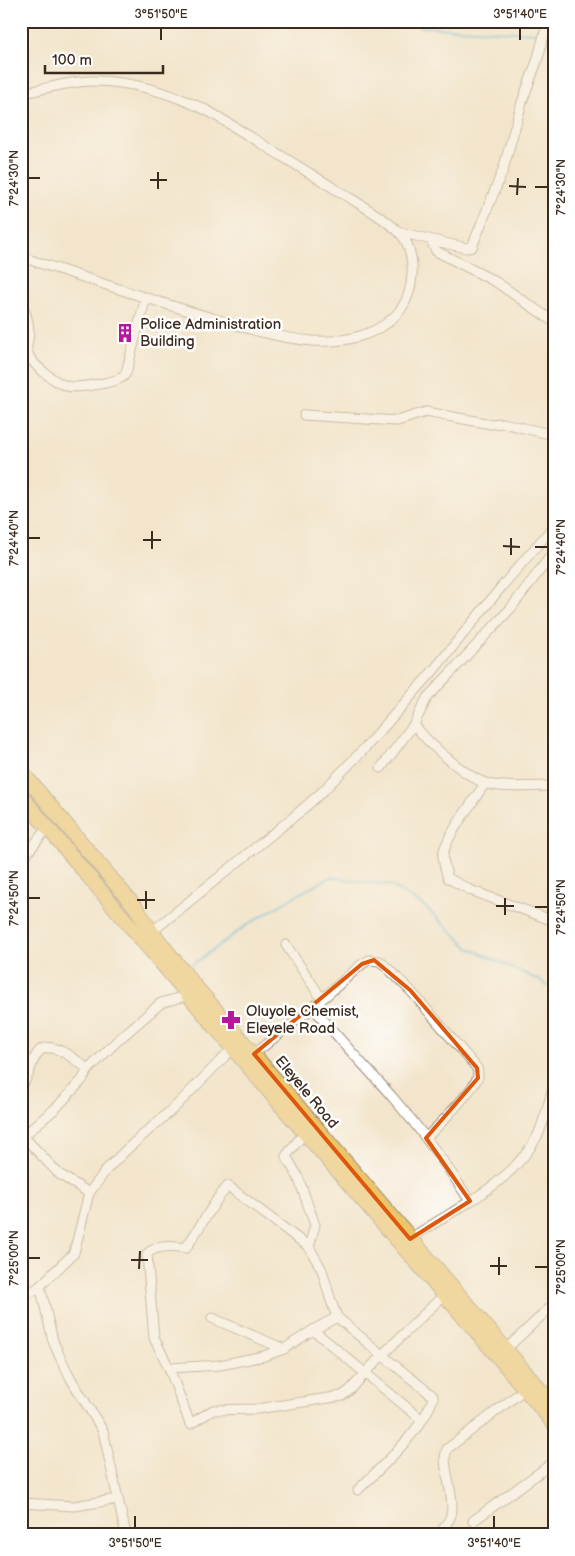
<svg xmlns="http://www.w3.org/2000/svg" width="575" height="1556" font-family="'Balsamiq Sans',sans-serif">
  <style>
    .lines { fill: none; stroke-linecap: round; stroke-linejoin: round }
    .stream { stroke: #57b7d5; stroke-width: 2.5 }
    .minor-casing { stroke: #978875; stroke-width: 11 }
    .primary-casing { stroke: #978875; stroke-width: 16 }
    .minor { stroke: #fff; stroke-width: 9 }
    .primary { stroke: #ecc569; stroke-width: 14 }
    .marked { fill: none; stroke: #df570d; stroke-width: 4; stroke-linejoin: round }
    .ticks { fill: none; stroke: #3b2a1e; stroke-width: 2 }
    .labels { text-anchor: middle; stroke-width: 5; stroke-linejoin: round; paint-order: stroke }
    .poi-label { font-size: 15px; fill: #3b2a1e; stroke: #fff; text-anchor: start }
    .street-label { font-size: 15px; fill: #3b2a1e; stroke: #fff }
    .neatline { fill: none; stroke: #3b2a1e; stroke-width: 2 }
    .ticks-label { font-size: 12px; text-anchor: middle; fill: #3b2a1e }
  </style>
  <rect width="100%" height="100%" fill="#fff"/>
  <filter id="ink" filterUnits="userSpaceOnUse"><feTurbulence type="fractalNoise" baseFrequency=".02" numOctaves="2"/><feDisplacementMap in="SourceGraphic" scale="10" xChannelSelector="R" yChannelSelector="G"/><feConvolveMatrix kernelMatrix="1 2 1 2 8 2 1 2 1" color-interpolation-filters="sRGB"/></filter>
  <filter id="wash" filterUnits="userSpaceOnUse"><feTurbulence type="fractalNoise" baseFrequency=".0096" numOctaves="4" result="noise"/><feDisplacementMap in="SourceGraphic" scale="20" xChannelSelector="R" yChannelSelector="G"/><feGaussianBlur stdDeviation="1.12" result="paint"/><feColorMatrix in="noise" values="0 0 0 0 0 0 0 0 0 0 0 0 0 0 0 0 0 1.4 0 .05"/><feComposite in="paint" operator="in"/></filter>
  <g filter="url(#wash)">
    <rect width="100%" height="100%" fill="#f3e5cc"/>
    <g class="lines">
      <path class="stream" d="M411 21 420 27 554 34
        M192 965 247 925 290 899 330 877 390 885 424 906 469 948 541 981 554 991"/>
    </g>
  </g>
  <g filter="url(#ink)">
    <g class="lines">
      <g class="minor-casing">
        <path id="minor" d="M21 94C44 89 69 81 93 81 133 81 174 94 210 112 251 137 292 162 332 187 350 199 396 223 405 240 416 260 414 291 401 309 381 336 343 343 312 341 277 338 242 327 209 317 146 299 84 277 21 257
          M399 232 466 248 472 247 503 170 522 102 537 61 548 21
          M431 240 436 251 496 282 554 322
          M21 301C25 311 29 321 29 331 29 340 25 346 28 354 32 365 56 383 67 386 75 389 112 383 121 378 123 377 125 375 126 373L146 297
          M304 415 397 421 426 412 491 424 503 423 545 433H554
          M414 724C426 742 464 775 485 783 501 789 536 786 554 786
          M381 768 414 724 427 698 511 608 553 553
          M485 783C475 800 445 837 443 855 443 862 446 872 448 878L470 890 554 921
          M21 861 48 827
          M149 934 297 814 322 792 365 748 433 671 503 585 554 526
          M286 945 322 999
          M313 1007C339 1040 367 1068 394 1099 422 1131 447 1165 470 1201
          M254 1054 313 1007 362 964 369 960 380 961 410 990 477 1068C478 1071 478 1073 478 1076 475 1089 437 1127 426 1138
          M21 1086C30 1077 30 1064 37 1054 48 1036 78 1061 88 1070
          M305 1132 286 1156 298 1177 315 1225 309 1247
          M23 1136 59 1174 89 1193
          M21 1138 57 1107 82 1080 88 1070 117 1041 161 1003 188 995
          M410 1239C455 1208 511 1186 538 1135 543 1124 546 1111 550 1099L551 1094 554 1095
          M40 1286 53 1341 60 1357 71 1379 103 1431 126 1535
          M21 1299 40 1286 74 1253 89 1193 107 1169 126 1150 176 1106 233 1048
          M212 1318 284 1349
          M313 1330 422 1420
          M506 1349 554 1304
          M169 1368 220 1365 264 1356 284 1349 313 1330 337 1317
          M358 1490C381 1467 424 1429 433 1398V1396L382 1355 337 1317 331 1301 322 1270 309 1247 228 1186 218 1198 186 1248C174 1246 156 1244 147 1254L154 1338 169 1368 190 1424 213 1410 257 1409 342 1396 350 1390 382 1355 444 1295
          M21 1503 74 1506 118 1499
          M473 1521 554 1462
          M439 1535C443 1528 449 1522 451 1515 456 1496 440 1464 447 1449L525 1389"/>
      </g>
      <g class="primary-casing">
        <path id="primary" d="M21 771 136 908 152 932 190 980 554 1406
          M21 796 279 1103 500 1359 554 1424"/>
      </g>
      <use href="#minor" class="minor"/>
      <use href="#primary" class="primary"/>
    </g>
  </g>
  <path d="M0 0H575V1556H0ZM374 960 410 990 477 1068 478 1078 426 1138 470 1201 410 1239 254 1054 362 964Z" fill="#f3e5cc" fill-opacity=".55" fill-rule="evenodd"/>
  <path class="marked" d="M374 960 410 990 477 1068 478 1078 426 1138 470 1201 410 1239 254 1054 362 964Z"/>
  <path class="ticks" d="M161 40V28M520 40V28M28 178H40M150 180H167M509 186 526 187M535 187H548M158 189V172M517 195 518 178M28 538H40M143 540H161M503 546 520 547M535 547H548M152 549V531M511 555V538M28 898H40M137 900H155M496 906H514M535 907H548M146 909V891M505 915V898M28 1258H40M131 1260H148M490 1266H507M535 1267H548M139 1269 140 1251M499 1275V1257M135 1528V1516M494 1528V1516"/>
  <defs>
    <g id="building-bare" transform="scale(1.5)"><path d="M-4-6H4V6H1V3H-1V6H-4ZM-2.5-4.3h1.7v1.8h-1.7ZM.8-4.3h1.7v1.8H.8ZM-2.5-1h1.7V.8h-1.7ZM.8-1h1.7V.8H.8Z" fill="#b5179e" stroke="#fff" stroke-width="2.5" paint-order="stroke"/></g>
    <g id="pharmacy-bare" transform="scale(1.5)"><path d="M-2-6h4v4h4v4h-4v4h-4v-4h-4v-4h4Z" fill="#b5179e" stroke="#fff" stroke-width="2.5" paint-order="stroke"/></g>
  </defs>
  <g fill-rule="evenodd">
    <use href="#building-bare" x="125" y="333"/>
    <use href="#pharmacy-bare" x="231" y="1020"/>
  </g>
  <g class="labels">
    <g class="poi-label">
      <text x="140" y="329">Police Administration<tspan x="140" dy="17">Building</tspan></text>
      <text x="246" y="1016">Oluyole Chemist,<tspan x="246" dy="17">Eleyele Road</tspan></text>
    </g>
    <g class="street-label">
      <text transform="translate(307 1092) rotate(50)" y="5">Eleyele Road</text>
    </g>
  </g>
  <rect width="575" height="1556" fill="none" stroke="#fff" stroke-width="55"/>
  <path d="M45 65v8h118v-8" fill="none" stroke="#3b2a1e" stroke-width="2.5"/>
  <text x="52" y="65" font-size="15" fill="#3b2a1e" stroke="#ffffff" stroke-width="4" paint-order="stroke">100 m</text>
  <rect x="28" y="28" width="520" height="1500" class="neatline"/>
  <g class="ticks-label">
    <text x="161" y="18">3°51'50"E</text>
    <text x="520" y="18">3°51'40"E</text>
    <text transform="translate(14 178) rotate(-90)" y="4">7°24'30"N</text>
    <text transform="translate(561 187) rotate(-90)" y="4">7°24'30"N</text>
    <text transform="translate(14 538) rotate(-90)" y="4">7°24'40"N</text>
    <text transform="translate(561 547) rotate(-90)" y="4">7°24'40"N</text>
    <text transform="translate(14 898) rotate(-90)" y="4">7°24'50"N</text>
    <text transform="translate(561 907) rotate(-90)" y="4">7°24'50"N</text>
    <text transform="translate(14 1258) rotate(-90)" y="4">7°25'00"N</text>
    <text transform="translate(561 1267) rotate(-90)" y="4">7°25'00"N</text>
    <text x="135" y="1547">3°51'50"E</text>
    <text x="494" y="1547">3°51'40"E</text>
  </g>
</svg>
